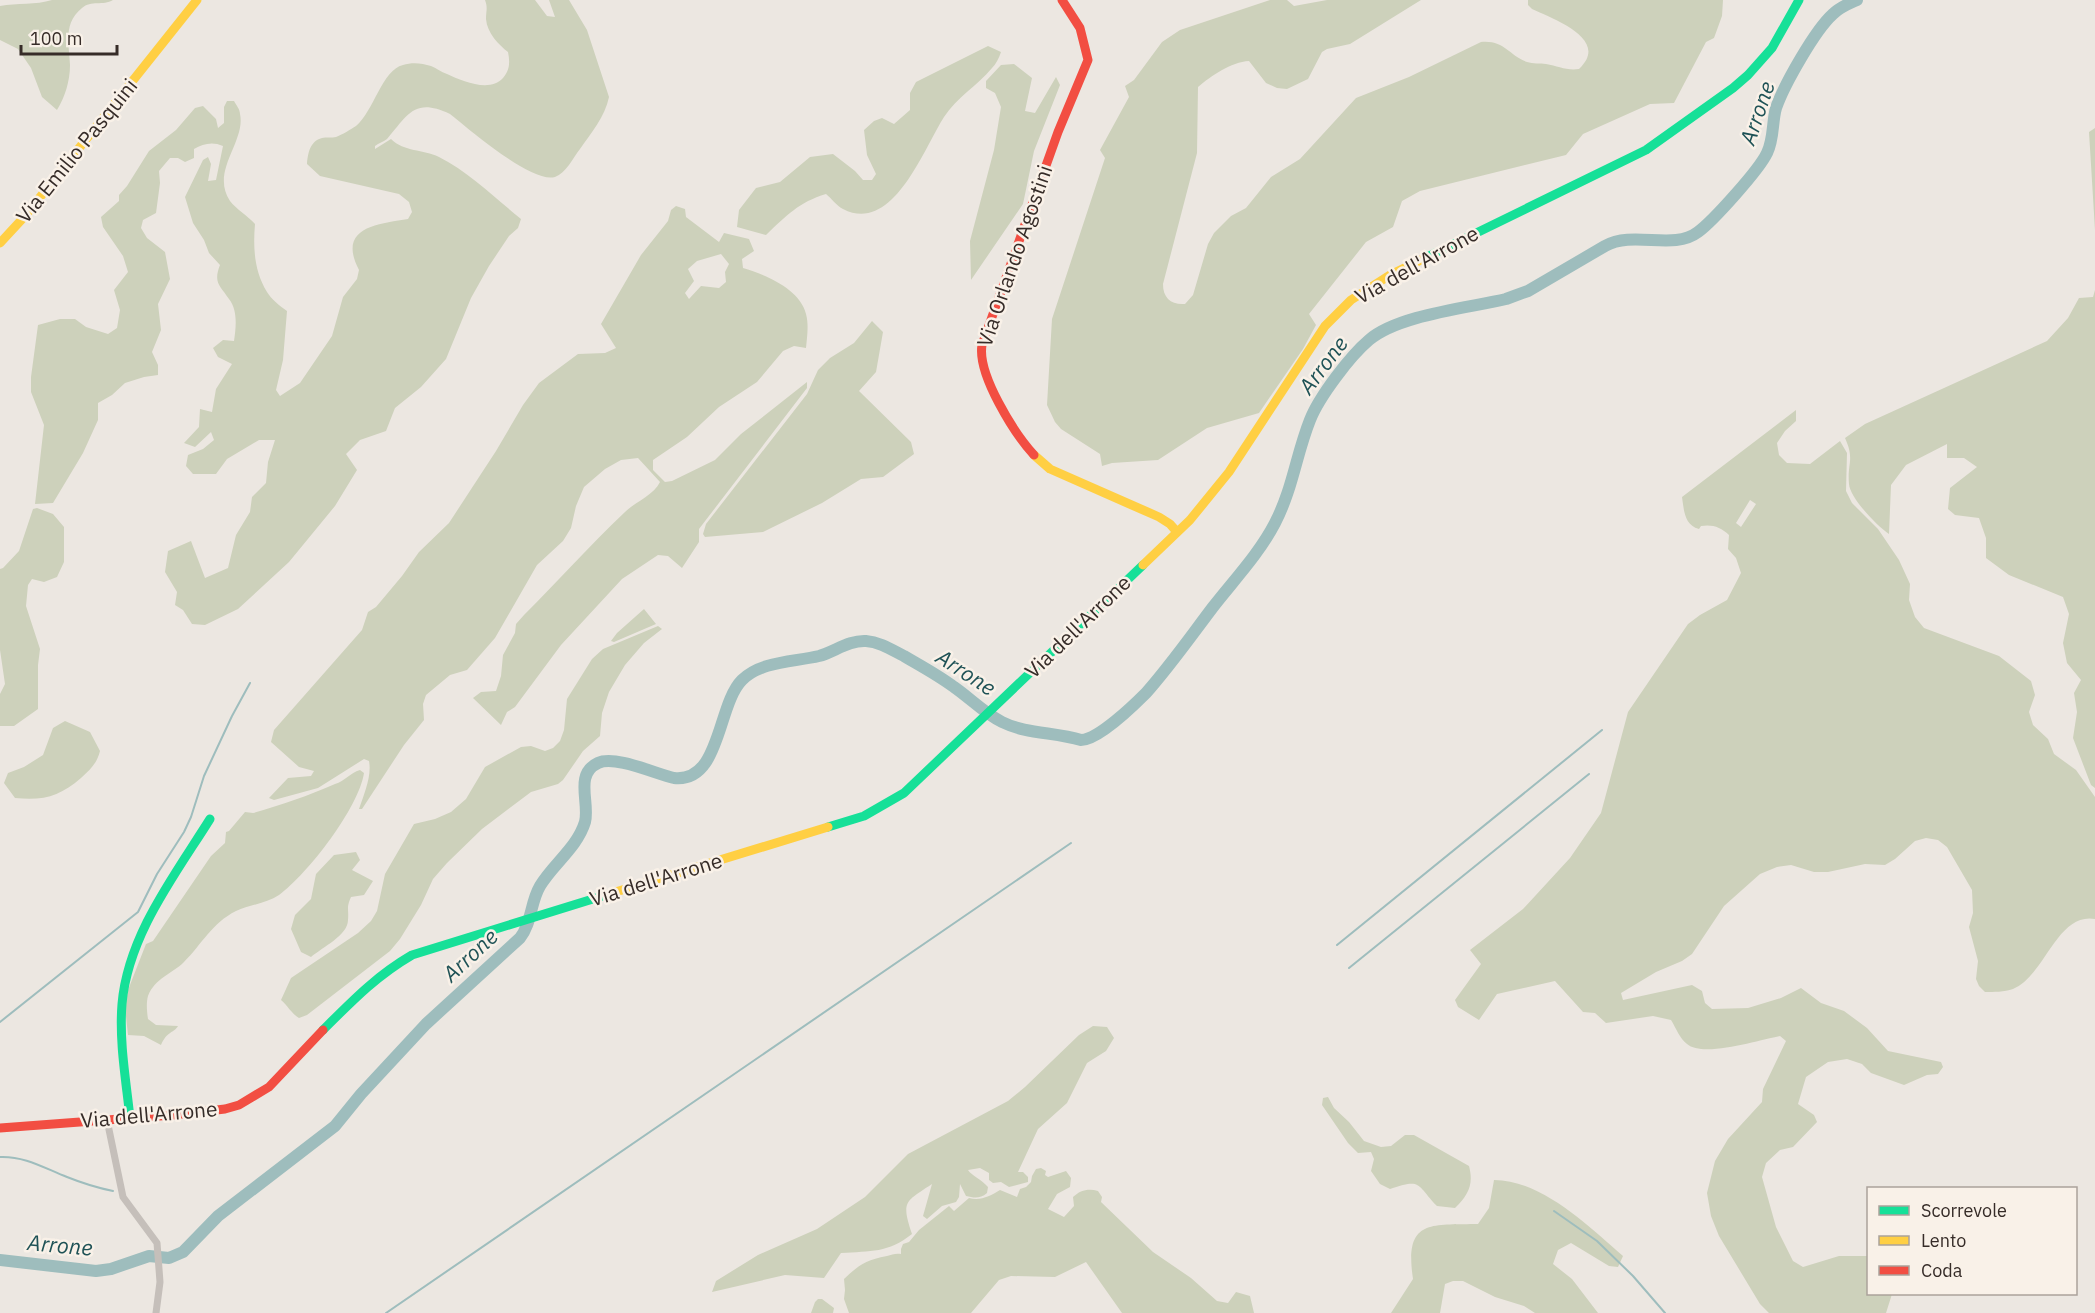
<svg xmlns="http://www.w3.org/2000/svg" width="2095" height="1313" font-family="'IBM Plex Sans',sans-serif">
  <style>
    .green { fill: #cdd1bb; fill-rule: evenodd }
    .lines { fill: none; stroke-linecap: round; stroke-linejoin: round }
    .stream { stroke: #9ebdbd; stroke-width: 2 }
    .river { stroke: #9ebdbd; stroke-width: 12 }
    .street { stroke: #c5bfba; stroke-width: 7 }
    .fast { stroke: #16e098; stroke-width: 9 }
    .slow { stroke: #ffcf43; stroke-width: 9 }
    .jam { stroke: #f24e42; stroke-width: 9 }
    .labels { text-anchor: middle; stroke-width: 5; stroke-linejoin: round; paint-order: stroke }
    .street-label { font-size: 21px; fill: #362c28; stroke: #f9f1e8 }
    .water-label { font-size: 22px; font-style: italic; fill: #1f5256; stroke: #f9f1e8 }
  </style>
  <rect width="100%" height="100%" fill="#ece7e1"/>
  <path class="green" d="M52 0H113C103 6 91 0 82 8 63 23 69 44 70 65 70 81 65 97 57 110L42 97 31 68 18 49 0 40V6C17 3 36 5 52 0Z
    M485 0H535L547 16 555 17 549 0H569L587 30 609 97C605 117 591 133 580 149 573 158 566 173 555 177 532 184 469 129 450 114 414 97 408 115 387 139 383 142 379 143 375 146V149L391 139C404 152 423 149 439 157 469 172 495 198 521 219L518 228 509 236 489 266 471 298 446 359 421 387 395 408 386 431 360 440 346 454 357 470 335 506 289 562 238 609 205 625 192 624 183 610 175 605 177 592 165 572 168 551 191 541 205 578 228 568 236 535 250 512 252 497 266 483 268 462 275 440H259L227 459 216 474H193L186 466 188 455 203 449 214 440 211 432 195 447 184 443 199 427 200 409 212 412 216 389 232 364 218 357 213 348 223 340 234 341C236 328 238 310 229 299 220 285 213 283 220 265L209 253 204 240 193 223 185 197 203 160 208 157 211 164 208 181 216 180 223 146C212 141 203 144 194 149V158L185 162 178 158H170L159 171 160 183 156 213 143 220 141 228 147 238 165 252 170 279 158 304 161 330 152 352 158 365V375L144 377 125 383 112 395 98 403V420L83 453 53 503 35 504 44 425 31 392V377L38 325 60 319H75L86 327 108 334 117 328 120 310 114 290 128 272 123 256 103 227 101 217 119 201V195L127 186 149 151 176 130 195 108 203 106 216 119 218 128 224 123V107L227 101H234C236 105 240 109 240 114 246 142 210 171 230 201 236 209 248 216 255 224 253 247 254 271 267 292 271 299 280 306 287 311L283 360 276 390 280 396 300 383 332 336 343 297 357 279 359 270C337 228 376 224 408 219L412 212 409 202 399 194 320 176 307 164C308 153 310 141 322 138 326 137 332 138 336 137 342 135 351 129 356 126 374 111 382 70 403 65 412 62 422 63 431 66 436 68 441 72 447 74 462 81 490 93 503 78 510 70 510 62 508 52 499 45 487 33 486 19 486 11 488 8 485 0Z
    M1270 0H1287L1294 6 1327 0H1421L1350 44 1327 49 1322 52 1308 79 1287 89 1277 88 1266 83 1249 61C1231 62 1211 76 1198 87L1197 153 1163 284C1163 298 1171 305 1185 304L1193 295 1208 244 1214 233 1231 216 1246 208 1271 177 1300 159 1356 98 1409 77 1481 42C1505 40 1508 55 1527 62 1533 64 1540 63 1546 64 1558 66 1567 71 1579 69 1611 39 1553 19 1532 9L1528 5V0H1723L1722 16 1714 38 1706 42 1674 103 1650 104 1583 134 1566 155 1420 191 1402 201 1393 227 1366 242 1309 314 1316 325 1303 349 1259 413 1207 428 1158 460 1112 463 1102 466 1100 454 1061 429 1055 422 1047 405 1052 319 1105 158 1100 150 1129 97 1125 86 1134 80 1162 42 1180 30Z
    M988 46 1001 52C999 58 996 64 992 68 977 86 957 97 944 117 924 148 893 235 843 209 837 206 831 198 826 194 799 202 786 216 766 235L737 227 739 210 756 188 780 182 810 157 833 154 855 171 863 180H872L876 174 867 155 864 130 874 121 882 118 894 124 910 110V93L916 82Z
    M1014 64 1032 78 1025 111 1035 113 1056 77 1060 85 1034 151 1023 204 971 280 970 241 994 150 1001 107 995 93 986 88V81L1001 65Z
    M2095 128V230L2089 132Z
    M676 206 685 209 686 217 719 242 724 233 749 239 754 251 742 259 743 268C766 275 800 289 806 314 809 325 807 337 806 348L794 346 783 351 757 382 719 407 687 437 653 460V470L665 482 672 481 715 460 741 434 807 382V388L699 529V542L682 568 668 556 658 555 622 579 561 645 515 707 507 712 501 725 473 698 481 692 496 691 501 676 503 655 515 633 516 624 524 615C558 581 590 545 625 512 635 502 654 495 660 482L638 458 621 460 605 469 584 487 576 506 571 528 563 541 537 565 495 638 467 670 450 675 426 695 423 704 424 720 404 745 362 809H359C364 794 372 776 369 761L364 759 318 788 274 800 269 798 288 778 311 776 314 771 299 767 271 742 274 730 362 630 368 612 376 607 402 576 419 552 449 523 496 451 523 405 539 383 578 354 605 353 616 348 601 324 641 255 668 221 671 210ZM721 254 729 264 725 272 726 282 719 288 701 286 689 299 685 293 694 281 688 269 697 261Z
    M2095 290V788L2091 785 2073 738 2077 712 2074 693 2081 680 2067 663 2063 643 2069 614 2063 597 2009 575 1986 558V538L1979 518 1955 515 1948 509 1950 488 1977 467 1964 458H1947V444L1906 465 1891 485 1889 534C1877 526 1850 498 1849 484 1847 463 1855 460 1845 438L1865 424 2047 341 2068 318 2079 298 2093 297Z
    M872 321 883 332 876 372 859 391 911 442 914 454 883 477 861 479 822 503 763 532 705 537 703 534 706 524 807 394 818 370 830 358 854 343Z
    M1796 410V421L1785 431 1777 443 1779 455 1787 463 1810 464 1840 441 1847 453 1846 491 1852 503 1878 529 1899 560 1910 584 1909 600 1915 617 1924 628 1999 656 2031 681 2035 695 2029 712 2033 725 2048 739 2054 754 2076 770 2095 797V919C2057 912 2045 976 2013 989 2004 992 1994 992 1985 992L1979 986 1976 979 1978 961 1969 927 1973 913 1972 890 1947 847 1938 840 1926 838 1915 841 1895 859 1885 865 1865 864 1828 872H1814L1791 865 1777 867 1760 874 1724 906 1692 954 1682 961 1656 972 1621 993 1623 1000 1692 985 1702 991 1705 1003 1712 1009 1748 1008 1781 998 1801 988 1821 1003 1844 1011 1867 1028 1888 1051 1941 1062 1943 1067 1938 1074 1927 1075 1904 1085 1871 1073 1862 1064 1847 1059 1828 1062 1806 1077 1798 1104 1814 1115 1817 1122 1793 1147 1780 1150 1766 1163 1762 1177 1776 1227 1793 1261 1803 1267 1839 1256H1868V1294H1892L1886 1313H1769L1760 1304 1719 1236 1711 1216 1707 1193 1715 1161 1728 1139 1762 1102 1763 1089 1786 1041 1780 1036C1759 1040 1703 1058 1687 1044 1680 1039 1676 1028 1671 1020L1653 1016 1606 1023 1595 1013 1583 1012 1555 981 1497 994 1479 1020 1458 1007 1455 1000 1481 964 1470 950 1523 909 1570 858 1601 813 1628 712 1688 624 1700 615 1727 600 1741 573 1736 558 1728 549 1729 535C1721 527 1712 524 1701 526L1699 529C1684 525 1684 510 1682 497ZM1750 500 1756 504 1741 527 1736 523Z
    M37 508 53 514 64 527V562L57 577 44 582 32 579 28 585 26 606 40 649 38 665V709L14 726H0V694L5 684 0 650V569L3 568 19 551 33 509Z
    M644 609 656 624 614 642 611 641 617 633Z
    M658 626 662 629 644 643 625 665 609 692 602 713 600 736 583 751 563 780 558 784 531 792 482 829 447 863 433 879 421 905 400 939 390 951 307 1015 299 1018C292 1014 287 1005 281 1000L291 978 358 933 371 921 377 911 385 874 414 824 435 819 451 812 466 799 485 767 521 747 531 746 545 751 553 748 560 741 564 730 567 699 592 659 603 649Z
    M65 721 90 732 100 751C97 763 91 769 81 778 60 796 44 801 15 798L4 783 8 773 24 767 43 755 53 728Z
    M360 770 364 773C359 807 308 874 279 895 267 903 249 905 236 911 212 923 202 944 184 962 172 974 155 978 148 996 146 1003 147 1012 148 1019L156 1025 178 1026C174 1033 167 1031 161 1045L144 1036 128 1035 125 1007 128 990 146 944 153 941 211 856 225 843 226 832 229 831 245 812 253 813C281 805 308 796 335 784 345 781 350 773 360 770Z
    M356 852 360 860 352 870 373 881 364 895 351 897C346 908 349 909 348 920 348 935 323 947 311 957L301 952 291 929 295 915 311 899 316 874 334 855Z
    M1093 1026 1107 1027 1114 1038 1106 1051 1087 1063 1067 1103 1038 1129 1018 1172H1023L1028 1177V1182L1009 1187 1001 1182 993 1183 989 1180V1173L980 1168 968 1170C971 1175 982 1180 988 1187L987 1193C980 1199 974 1198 966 1196L960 1184 959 1197 956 1202 942 1206 927 1219 923 1216 932 1184C905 1202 901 1201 912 1234 888 1253 871 1251 841 1253L824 1278 785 1275 712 1292 716 1281 758 1255 817 1229 865 1197 908 1154 1008 1101 1025 1087 1079 1035Z
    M1328 1097 1334 1108 1349 1122 1364 1141 1381 1147 1391 1146 1405 1135H1414L1469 1166C1474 1185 1468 1195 1455 1208L1437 1206C1416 1184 1422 1178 1390 1189L1380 1184 1371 1171 1374 1159 1371 1152 1358 1153 1348 1143 1322 1105 1323 1098Z
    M1041 1168 1046 1171 1045 1175 1048 1177 1066 1171 1071 1178 1070 1187 1057 1194 1048 1209 1064 1217 1074 1206 1073 1197C1080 1190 1089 1188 1098 1191L1102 1197 1101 1202 1153 1252 1191 1278 1217 1301 1228 1303 1236 1292 1250 1296 1254 1313H1122L1086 1262 1055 1277 1011 1276 999 1280 971 1313H849L844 1299 845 1290 844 1279C859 1265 865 1260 887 1256 892 1255 895 1253 901 1254V1249L903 1244 909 1242 919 1230 949 1206 954 1211 969 1198C981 1201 990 1196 1000 1190L1017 1197 1020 1189 1026 1187 1031 1182 1032 1176 1036 1169Z
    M1494 1180C1542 1180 1589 1227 1623 1256L1618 1267 1609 1266 1571 1243 1558 1250 1553 1264 1572 1279 1598 1313H1535L1524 1306 1495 1297 1463 1281H1453L1445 1284 1440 1313H1391L1413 1279C1404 1219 1430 1225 1478 1224L1489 1208Z
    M818 1299H822L834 1308 833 1313H811L815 1302Z"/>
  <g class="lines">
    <path class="stream" d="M1337 945 1602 730
      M1349 968 1589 774
      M0 1022 138 912 157 874 184 832 191 817 204 776 232 716 250 683
      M0 1157C25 1156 44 1168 67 1177 82 1183 98 1188 113 1191
      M1554 1211 1597 1241 1633 1276 1665 1313
      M386 1313 1071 843"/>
    <path class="river" d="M0 1260 96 1271 111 1269 149 1256 169 1258 183 1252 218 1216 335 1126 361 1094 426 1024 520 938C532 923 530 903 540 886 553 864 577 848 585 822 590 803 574 774 598 763 615 755 656 774 674 778 721 783 717 705 742 680 761 661 794 662 819 656 834 652 849 640 866 641 880 642 892 650 904 656 921 666 938 675 954 687 970 698 984 713 1002 722 1026 734 1055 732 1081 740 1098 740 1134 705 1146 693 1170 666 1191 636 1213 607 1234 580 1259 554 1275 523 1293 488 1296 455 1310 420 1319 397 1350 356 1369 340 1398 315 1468 308 1506 299L1528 291 1605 246C1634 230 1673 251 1698 232 1713 221 1759 170 1767 153 1774 139 1772 122 1776 108 1784 85 1815 30 1833 14 1840 7 1848 4 1857 0"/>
    <path class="street" d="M107 1120 123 1197 157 1243 160 1282 156 1313"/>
    <path class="fast" d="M1425 258 1646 150 1733 88 1748 75 1772 48 1799 0
      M828 827 864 816 904 793 1143 565
      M323 1030C352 1001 376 976 412 955L609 894
      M130 1118C126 1080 119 1042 122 1004 128 935 175 875 210 819"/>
    <path class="slow" d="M0 243 25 216 197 0
      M1034 455 1050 469 1159 517 1170 524 1177 532
      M1143 565 1190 520 1229 472 1325 326 1351 300 1390 275 1425 258
      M609 894 828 827"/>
    <path class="jam" d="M1034 455C1014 433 977 374 982 345L1058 132 1088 60 1080 28 1062 0
      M0 1128 173 1115 225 1109 239 1105 269 1087 323 1030"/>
  </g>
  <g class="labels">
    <g class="street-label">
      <text transform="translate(77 151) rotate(-51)" y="7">Via Emilio Pasquini</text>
      <text transform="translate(1015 256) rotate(-71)" y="7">Via Orlando Agostini</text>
      <text transform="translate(1417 265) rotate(-29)" y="7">Via dell'Arrone</text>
      <text transform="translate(1078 627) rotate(-44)" y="7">Via dell'Arrone</text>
      <text transform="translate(656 880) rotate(-17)" y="7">Via dell'Arrone</text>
      <text transform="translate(149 1115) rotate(-5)" y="7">Via dell'Arrone</text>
    </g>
    <g class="water-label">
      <text transform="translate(1757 113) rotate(-71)" y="8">Arrone</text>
      <text transform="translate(1323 365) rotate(-53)" y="8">Arrone</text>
      <text transform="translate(966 672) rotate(33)" y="8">Arrone</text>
      <text transform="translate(470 955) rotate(-43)" y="8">Arrone</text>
      <text transform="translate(60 1245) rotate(5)" y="8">Arrone</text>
    </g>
  </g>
  <rect x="1867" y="1187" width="210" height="108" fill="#f9f1e8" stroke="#aba29b" stroke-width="1.5"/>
  <rect x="1879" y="1206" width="30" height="9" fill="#16e098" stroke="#aba29b" stroke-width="1.5"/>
  <text x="1921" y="1217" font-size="18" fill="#362c28">Scorrevole</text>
  <rect x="1879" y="1236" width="30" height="9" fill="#ffcf43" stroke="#aba29b" stroke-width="1.5"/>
  <text x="1921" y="1247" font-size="18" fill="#362c28">Lento</text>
  <rect x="1879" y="1266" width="30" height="9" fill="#f24e42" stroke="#aba29b" stroke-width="1.5"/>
  <text x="1921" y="1277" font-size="18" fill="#362c28">Coda</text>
  <path d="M21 45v9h96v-9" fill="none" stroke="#362c28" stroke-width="3"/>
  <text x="30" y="45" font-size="18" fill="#362c28" stroke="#f9f1e8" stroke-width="4.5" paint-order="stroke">100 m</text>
</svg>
